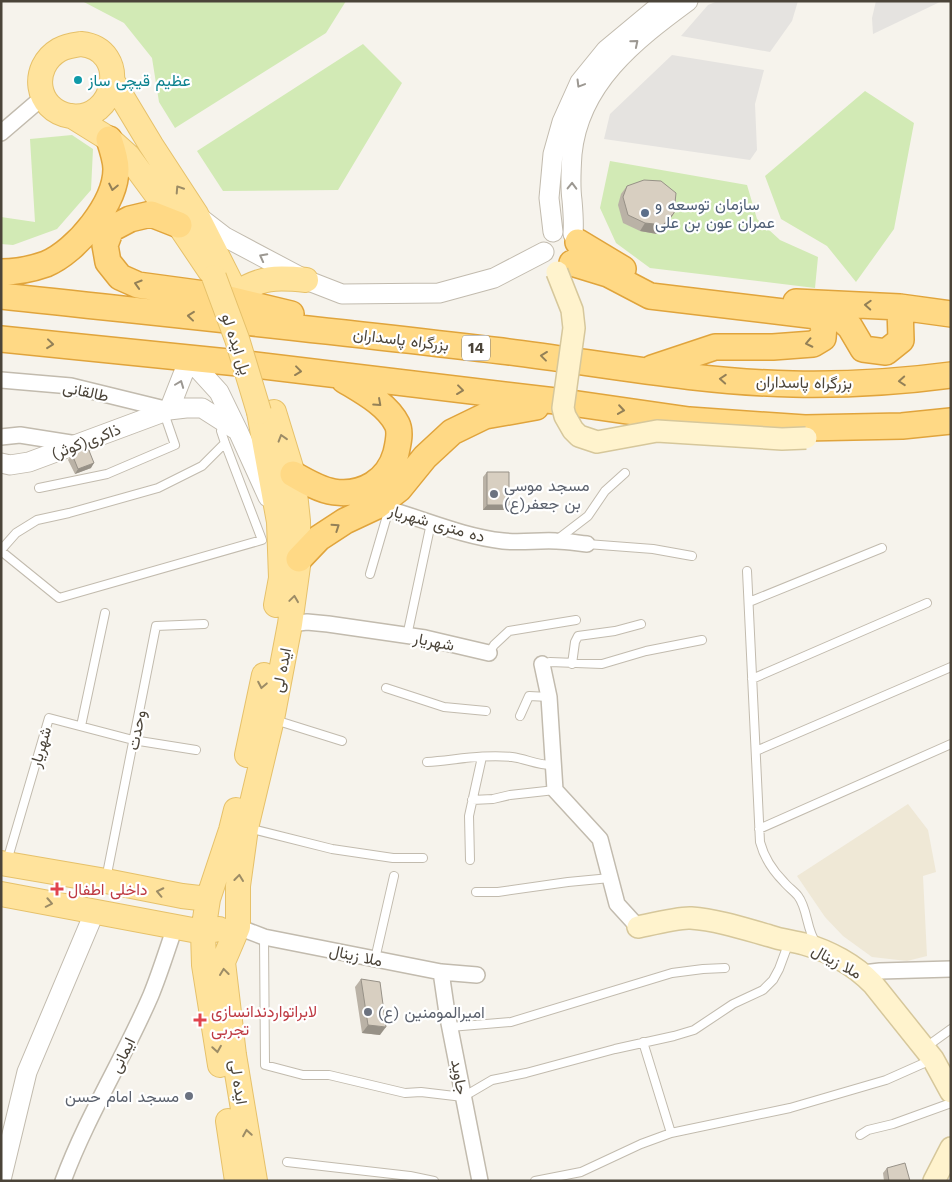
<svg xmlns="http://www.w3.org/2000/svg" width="952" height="1182" font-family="'Work Sans',Vazirmatn,sans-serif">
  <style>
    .education { fill: #efe8d6 }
    .green { fill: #d2eab5 }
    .parking { fill: #e5e3e0 }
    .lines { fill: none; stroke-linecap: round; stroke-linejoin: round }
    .service-casing { stroke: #c2bbae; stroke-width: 10 }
    .minor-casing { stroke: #c2bbae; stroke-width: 18 }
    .tertiary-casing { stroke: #c2bbae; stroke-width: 21 }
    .secondary-casing { stroke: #d6c79b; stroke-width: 24 }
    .primary-casing { stroke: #e6c16a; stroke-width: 26 }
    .trunk-casing { stroke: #e0a43c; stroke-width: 28 }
    .service { stroke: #fff; stroke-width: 8 }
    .minor { stroke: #fff; stroke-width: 15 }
    .tertiary { stroke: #fff; stroke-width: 19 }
    .secondary { stroke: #fff3cd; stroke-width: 21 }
    .primary { stroke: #ffe39c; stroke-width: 24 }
    .trunk { stroke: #ffd985; stroke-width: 25 }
    .secondary-bridge-casing { stroke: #d6c79b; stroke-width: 24; stroke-linecap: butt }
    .primary-bridge-casing { stroke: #e6c16a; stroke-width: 26; stroke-linecap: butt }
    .secondary-bridge { stroke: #fff3cd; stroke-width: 21 }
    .primary-bridge { stroke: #ffe39c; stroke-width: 24 }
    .wall { fill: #bab2a6 }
    .shaded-wall { fill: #979187 }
    .building { fill: #d8cfc1; stroke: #979187 }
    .oneway { stroke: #9c9892 }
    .oneway2 { stroke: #938057 }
    .oneway3 { stroke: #9c8c66 }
    .culture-dot { fill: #0f9aa8; stroke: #fff; stroke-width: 2 }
    .service-dot { fill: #5c6f8a; stroke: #fff; stroke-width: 2 }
    .worship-dot { fill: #6b7280; stroke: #fff; stroke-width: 2 }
    .health-dot { fill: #e0444e; stroke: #fff; stroke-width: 2 }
    .labels { text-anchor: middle; stroke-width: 4.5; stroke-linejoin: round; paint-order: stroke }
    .shield { fill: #fff; stroke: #817c74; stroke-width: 1 }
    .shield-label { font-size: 15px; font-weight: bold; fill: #4b4439 }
    .culture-label { font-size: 16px; fill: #0d838f; stroke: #fff; text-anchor: start }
    .service-label { font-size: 16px; fill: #4e5e75; stroke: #fff; text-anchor: start }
    .street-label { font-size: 16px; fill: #4b4439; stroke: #fff }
    .worship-label { font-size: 16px; fill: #5b616d; stroke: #fff; text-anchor: start }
    .health-label { font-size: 16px; fill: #be3a42; stroke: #fff; text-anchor: start }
  </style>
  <rect width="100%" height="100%" fill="#f6f3ec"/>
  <path class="education" d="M908 804 928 830 936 872 923 876 927 956 907 961 872 957 843 936 825 917 797 876Z"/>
  <path class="green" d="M82 1H346L326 33 175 128 159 102 152 58 124 23Z
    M363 44 402 83 338 190 223 191 197 151Z
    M865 91 914 123 894 229 856 282 827 246 781 219 765 176Z
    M72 135 93 149 91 190 57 229 13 245 1 244V217L35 222 30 139Z
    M610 161 747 185 757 219 780 240 818 257 815 288 650 268 616 243 600 208Z"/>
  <path class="parking" d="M718 1H798L792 21 770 52 681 36 708 5Z
    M876 1H942L873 34 872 18Z
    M672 55 764 70 755 104 757 150 750 160 604 139 610 114Z"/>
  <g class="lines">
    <g class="service-casing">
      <path id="service" d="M39 488 107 474 175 445 164 413
        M558 539 588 516 605 491 625 473
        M587 544 653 549 692 556
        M1 550 16 533 37 520 69 513 158 488 202 466 225 443
        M1 551 59 598 262 540 225 443 221 431 223 423
        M747 571 760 842C764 857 773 871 784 882 788 887 794 891 798 896 808 909 806 929 816 943
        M370 574 389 509
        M749 602 882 548
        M407 636 431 523
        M489 653 494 645 509 631 576 620
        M542 664 550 662 602 664 646 651 702 640
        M572 664 575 642 578 636 615 631 641 624
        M752 679 927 603
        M386 688 444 707 486 711
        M520 716 529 696 549 697
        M275 720 342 741
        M81 726 105 613
        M756 751 951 667
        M427 762C455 760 484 754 512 757 527 759 539 766 554 765
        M472 800 493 799 510 795 555 790
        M248 828 332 849 393 858H423
        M759 829 951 744
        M470 860 469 816 482 757
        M7 861 49 718 133 740 196 750
        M106 879 156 626 204 624
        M476 892H498L568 882 610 878
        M264 937 265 1065 303 1075H329L405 1093 421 1092 463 1097 492 1080 526 1073 615 1049 674 1036 694 1030 733 1004 763 990 773 980 779 969 789 942
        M375 959 394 876
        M450 1027 511 1022 672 973 703 969 725 968
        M643 1042 671 1133
        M926 1047 951 1029
        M860 1135 868 1130 893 1124 951 1103
        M287 1162 410 1176 434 1181
        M535 1181 581 1172 641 1144 671 1133 790 1108 886 1080 931 1060"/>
    </g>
    <g class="minor-casing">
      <path id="minor" d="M1 133 43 97
        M1 380 71 386 169 410
        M1 437 20 435 77 444
        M377 506C420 517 459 536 503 541 521 543 539 540 556 541 567 541 577 543 587 544
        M290 624 307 622 328 624 425 638 489 653
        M542 664 549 697 555 790 600 839 617 904 638 927
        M238 927 264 937 441 972 477 975
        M441 972 447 1013 480 1181
        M863 973 880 971 951 969
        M63 1181C87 1116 124 1058 151 995 160 973 167 950 175 927"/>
    </g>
    <g class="tertiary-casing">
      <path id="tertiary" d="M199 217 225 237 306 280 342 294 439 293 494 278 544 252
        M553 232 549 198 553 154 562 122 580 82 606 50 665 1
        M573 234C574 222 573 212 572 200 570 186 571 169 572 154 579 83 635 40 688 1
        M169 410 186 408H202L238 431 268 497
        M1 463 10 465 29 462 169 410 189 359 219 392 238 431
        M1 1180 27 1072 95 911"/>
    </g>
    <g class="secondary-casing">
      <path id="secondary" d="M638 927C652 924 680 917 691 918 718 920 745 929 770 936 781 940 793 941 804 944 829 951 855 965 873 984L933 1059 951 1092
        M934 1181 951 1148"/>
    </g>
    <g class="primary-casing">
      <path id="primary" d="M81 44C131 49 116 123 70 116 35 110 30 67 59 50 66 46 74 45 81 44Z
        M113 82 151 145 196 214 236 293C263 277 275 277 306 280
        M72 116 109 139 128 156 179 225 210 271
        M259 412 279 522 281 578 276 605
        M247 755 264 675
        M1 863 106 881 182 896 208 899
        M1 894 203 932 219 929
        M220 1065 204 965 203 932 208 899 231 830 236 810
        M228 1121 237 1181
        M255 1181 234 1055 223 962 238 927V886L246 828 272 719 290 624 299 559 298 521 293 474 274 412"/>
    </g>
    <g class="trunk-casing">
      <path id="trunk" d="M179 225 151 214 130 219 111 229 105 245 108 262 120 277 138 285 212 295 291 314
        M578 242 623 269
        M572 263 608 274 650 296 817 316 824 325 823 338 813 344 773 347H715L652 368
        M1 272C17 272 32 269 46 264 77 251 116 203 116 169 116 160 112 148 109 139
        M1 296C168 314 335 331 502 351 599 363 695 382 793 384 845 385 899 382 951 375
        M796 302 900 307 951 314
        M817 316H838L850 327 863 349 886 352 901 340 900 307
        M1 339 238 363 564 402 689 420 805 428 902 426 951 421
        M293 474C305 481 320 490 334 492 363 496 388 481 396 453 398 444 401 432 397 424 387 404 362 391 344 380
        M299 559 319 538 345 521 377 506 399 489 425 457 452 432 485 416 536 407"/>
    </g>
    <use href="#service" class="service"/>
    <use href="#minor" class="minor"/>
    <use href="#tertiary" class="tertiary"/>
    <use href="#secondary" class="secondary"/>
    <use href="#primary" class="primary"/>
    <use href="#trunk" class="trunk"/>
    <g class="secondary-bridge-casing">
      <path id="secondary-bridge" d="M557 272 572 310 574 328 563 408 565 416 573 430 579 436 597 442 657 431 782 439 806 438"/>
    </g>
    <g class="primary-bridge-casing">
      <path id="primary-bridge" d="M214 277 237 339 259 412"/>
    </g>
    <use href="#secondary-bridge" class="secondary-bridge"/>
    <use href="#primary-bridge" class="primary-bridge"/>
  </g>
  <path class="wall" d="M627 186 674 213 669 221 657 234 640 231 623 223 618 205 621 194Z
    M72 454 91 468 75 474 68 460Z
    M487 472 505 510H483V477Z
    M361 979 380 1035 362 1033 355 987Z
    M887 1168 910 1181H884L883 1173Z"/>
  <path class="shaded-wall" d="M674 213 669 221 657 234 640 231 645 223Z
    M94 463 91 468 75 474 78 469Z
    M487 505H509L505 510H483Z
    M368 1025 386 1027 380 1035 362 1033Z"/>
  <path class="building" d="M644 180 661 181 676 193 674 213 663 225 645 223 628 215 623 197 627 186Z
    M88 448 94 463 78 469 72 454Z
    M487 472H509V505H487Z
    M361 979 380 982 386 1027 368 1025Z
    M905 1163 910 1181H889L887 1168Z"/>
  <defs><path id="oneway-chevron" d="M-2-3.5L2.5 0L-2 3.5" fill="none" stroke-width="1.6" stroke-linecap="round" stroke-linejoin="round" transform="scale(1.25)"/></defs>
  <g class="oneway">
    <use href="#oneway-chevron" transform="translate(635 43) rotate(-40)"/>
    <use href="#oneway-chevron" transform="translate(580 84) rotate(121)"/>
    <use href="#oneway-chevron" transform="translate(572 186) rotate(-89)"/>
    <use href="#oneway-chevron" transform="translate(263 257) rotate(-152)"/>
    <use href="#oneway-chevron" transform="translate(180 384) rotate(-69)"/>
  </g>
  <g class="oneway2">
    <use href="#oneway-chevron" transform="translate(113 187) rotate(102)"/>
    <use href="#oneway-chevron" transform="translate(138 284) rotate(-163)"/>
    <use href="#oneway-chevron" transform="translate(868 305) rotate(-177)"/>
    <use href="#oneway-chevron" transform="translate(191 316) rotate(-174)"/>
    <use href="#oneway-chevron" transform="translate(809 343) rotate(168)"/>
    <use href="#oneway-chevron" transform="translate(50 344) rotate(6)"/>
    <use href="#oneway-chevron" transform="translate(544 356) rotate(-173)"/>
    <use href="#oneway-chevron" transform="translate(298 371) rotate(7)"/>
    <use href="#oneway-chevron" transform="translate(723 379) rotate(-176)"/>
    <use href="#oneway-chevron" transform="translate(902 381) rotate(176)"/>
    <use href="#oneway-chevron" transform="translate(460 390) rotate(7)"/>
    <use href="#oneway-chevron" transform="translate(378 403) rotate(42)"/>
    <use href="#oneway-chevron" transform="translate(621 410) rotate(8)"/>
    <use href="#oneway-chevron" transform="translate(336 527) rotate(-34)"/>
  </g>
  <g class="oneway3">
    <use href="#oneway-chevron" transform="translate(179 189) rotate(-123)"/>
    <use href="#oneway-chevron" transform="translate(282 438) rotate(-107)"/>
    <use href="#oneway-chevron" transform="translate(294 599) rotate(-82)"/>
    <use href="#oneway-chevron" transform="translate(262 685) rotate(101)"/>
    <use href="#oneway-chevron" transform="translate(239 878) rotate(-83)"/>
    <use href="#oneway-chevron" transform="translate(160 892) rotate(-168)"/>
    <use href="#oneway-chevron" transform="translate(49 903) rotate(11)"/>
    <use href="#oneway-chevron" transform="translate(224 972) rotate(-97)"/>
    <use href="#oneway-chevron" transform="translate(217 1049) rotate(81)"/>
    <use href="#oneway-chevron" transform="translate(247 1133) rotate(-99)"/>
  </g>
  <circle class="culture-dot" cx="78" cy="80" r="5"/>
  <circle class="service-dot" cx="645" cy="213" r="5"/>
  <g class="worship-dot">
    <circle cx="494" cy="494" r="5"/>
    <circle cx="368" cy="1012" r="5"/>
    <circle cx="189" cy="1096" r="5"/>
  </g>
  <g class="health-dot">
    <path d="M54.5 881.5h5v5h5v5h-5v5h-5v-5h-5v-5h5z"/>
    <path d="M197.5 1012.5h5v5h5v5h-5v5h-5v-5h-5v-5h5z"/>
  </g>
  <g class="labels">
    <rect class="shield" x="462" y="335.5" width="28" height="25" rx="4"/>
    <g class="shield-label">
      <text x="476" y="353">14</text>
    </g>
    <g class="culture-label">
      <text x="88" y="86">عظیم قیچی ساز</text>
    </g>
    <g class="service-label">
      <text x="655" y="210">سازمان توسعه و<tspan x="655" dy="18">عمران عون بن علی</tspan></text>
    </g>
    <g class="street-label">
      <text transform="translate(401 339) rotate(7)" y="6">بزرگراه پاسداران</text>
      <text transform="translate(237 344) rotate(72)" y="6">پل ایده لو</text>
      <text transform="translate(804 382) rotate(1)" y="6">بزرگراه پاسداران</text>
      <text transform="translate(86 391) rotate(12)" y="6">طالقانی</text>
      <text transform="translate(86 441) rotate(-21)" y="6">ذاکری(کوثر)</text>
      <text transform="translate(437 523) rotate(16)" y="6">ده متری شهریار</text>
      <text transform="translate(434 641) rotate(11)" y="6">شهریار</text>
      <text transform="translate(281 670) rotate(-79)" y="6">ایده لی</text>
      <text transform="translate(136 730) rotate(-79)" y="6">وحدت</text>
      <text transform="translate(40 747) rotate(-74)" y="6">شهریار</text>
      <text transform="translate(356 955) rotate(12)" y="6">ملا زینال</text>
      <text transform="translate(837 961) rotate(29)" y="6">ملا زینال</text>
      <text transform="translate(122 1055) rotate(-64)" y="6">ایمانی</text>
      <text transform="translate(460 1077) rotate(80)" y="6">جاوید</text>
      <text transform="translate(239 1082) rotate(81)" y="6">ایده لى</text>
    </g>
    <g class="worship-label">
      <text x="504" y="491">مسجد موسی<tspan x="504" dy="18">بن جعفر(ع)</tspan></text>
      <text x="378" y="1018">امیرالمومنین (ع)</text>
      <text x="179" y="1102" text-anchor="end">مسجد امام حسن</text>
    </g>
    <g class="health-label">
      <text x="68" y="895">داخلی اطفال</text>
      <text x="211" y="1017">لابراتواردندانسازی<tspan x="211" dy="18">تجربی</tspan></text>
    </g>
  </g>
  <rect width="952" height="1182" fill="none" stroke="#4b4439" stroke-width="5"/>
</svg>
